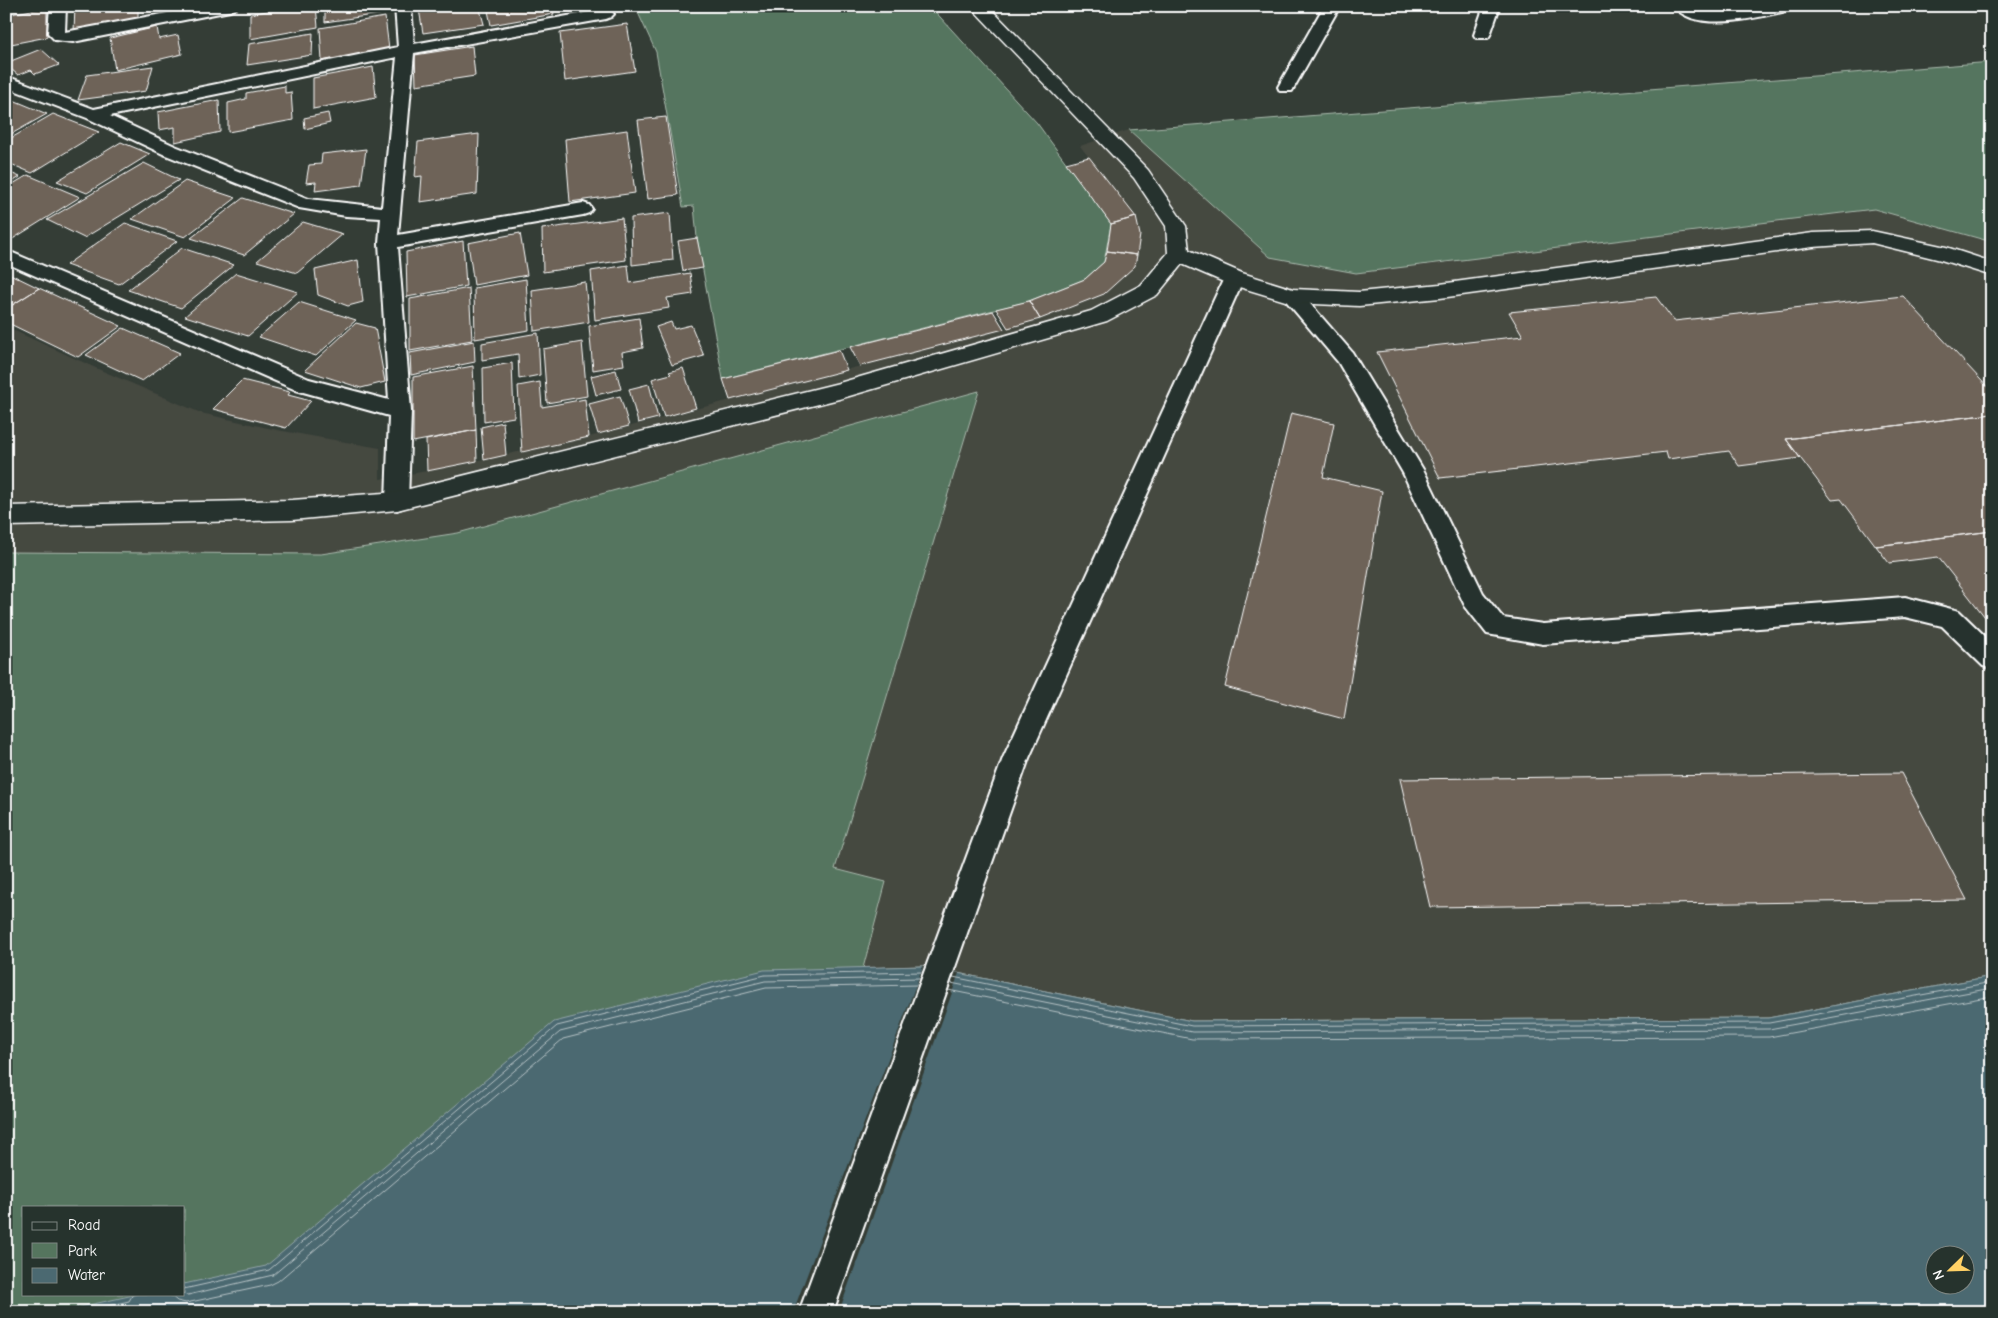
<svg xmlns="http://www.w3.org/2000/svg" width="1998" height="1318" font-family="'Comic Neue',sans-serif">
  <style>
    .built { fill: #454840 }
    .green { fill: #55755e; stroke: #aabaae; fill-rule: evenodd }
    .water { fill: #4b6971; stroke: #93a5aa; fill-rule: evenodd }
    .pier { fill: #343d36 }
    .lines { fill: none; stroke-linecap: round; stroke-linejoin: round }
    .shore { stroke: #b7c3c6; stroke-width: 1 }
    .building { fill: #6e6358; stroke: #fff }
    .service-casing { stroke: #fff; stroke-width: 4 }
    .minor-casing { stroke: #fff; stroke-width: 3 }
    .service { fill: #26332d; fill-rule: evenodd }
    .minor { fill: #26332d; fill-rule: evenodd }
  </style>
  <rect width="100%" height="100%" fill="#343d36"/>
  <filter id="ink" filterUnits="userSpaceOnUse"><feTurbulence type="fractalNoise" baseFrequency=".02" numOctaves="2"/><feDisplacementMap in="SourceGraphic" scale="10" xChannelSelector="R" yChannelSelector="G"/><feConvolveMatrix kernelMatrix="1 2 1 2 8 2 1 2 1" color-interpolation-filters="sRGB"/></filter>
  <g filter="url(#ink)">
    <path class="built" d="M1992 62V976L1768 1018 1192 1021 940 969 184 1207H24V1294L6 1312V327L98 369 201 413 277 430 380 448V479L427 471 589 437 1040 319 1104 294 1135 266 1140 235 1136 217 1080 146 1129 130Z"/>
    <path class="green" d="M635 6H930L1037 123 1111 224 1104 262 1085 279 1029 301 723 379 697 238 694 206 683 207 656 52Z
      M1992 62V242L1874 209 1356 273 1270 257 1129 130Z
      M979 391 835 869 886 882 863 968 923 966 1192 1021 1768 1018 1992 976V1312H6V552L321 554 458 533ZM24 1207H184V1294H24ZM1936 1256H1966V1286H1936Z"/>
    <path class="water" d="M923 966 1192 1021 1768 1018 1992 976V1312H58L138 1294H184V1284L266 1266 554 1022 764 970ZM1936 1256H1966V1286H1936Z"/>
    <path class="pier" d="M923 966 959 973 839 1312H793Z"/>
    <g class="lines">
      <path class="shore" d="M953 977 1192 1026 1769 1023 1992 982
        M951 983 1192 1032 1769 1029 1992 988
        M948 990 1192 1039 1769 1037 1992 996
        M184 1289 269 1270 557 1026 765 975 923 972
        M169 1294 177 1301 186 1303 270 1285 278 1281 563 1039 766 988 918 985
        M180 1294 188 1295 273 1275 560 1032 765 981 921 978
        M82 1312 129 1301 133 1294"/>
    </g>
    <path class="building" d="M75 6H138V19L74 31Z
      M295 6H316L318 27 250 39V14Z
      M325 6H380V14L325 22Z
      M435 6H479L484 24 423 33 419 9Z
      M487 6H552L554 14 491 25Z
      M47 7V37L6 45V15Z
      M385 17 389 49 322 61 320 28Z
      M627 24 635 71 565 81 560 33Z
      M157 27 159 39 178 35 182 54 115 70 110 38Z
      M313 33 312 55 247 65 249 44Z
      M472 46 475 76 416 85 415 55Z
      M41 49 59 65 35 74 31 70 18 75 6 65V63Z
      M153 66 146 91 78 100 87 75Z
      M373 67 376 97 313 109V78Z
      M285 86V93L291 92 293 120 228 132V103L246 99V93Z
      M6 97 47 114 6 137Z
      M219 100 220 132 175 142V127L159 130 158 112Z
      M328 113 330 123 305 129 304 118Z
      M53 114 99 132 32 173 6 162V141Z
      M666 117 678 195 648 199 638 120Z
      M627 130 635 193 570 202 565 139Z
      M479 134 477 194 420 202 422 176 415 177 418 142Z
      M121 142 150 154 87 193 57 181Z
      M366 149 361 185 315 191 316 182 306 183 309 165 321 164 322 154Z
      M1089 157 1136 217 1111 224 1066 163Z
      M144 163 179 180 84 238 47 220Z
      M6 171 20 177 6 186Z
      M28 175 80 197 11 240 6 237V188Z
      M185 181 236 198 185 237 132 219Z
      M243 198 294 214 244 255 191 238Z
      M670 213 673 260 632 265 631 218Z
      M1136 217 1140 235 1137 255 1107 251 1111 224Z
      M622 218 626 260 543 272 542 229Z
      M303 222 343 234 297 273 257 261Z
      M125 223 177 241 119 284 66 265Z
      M520 233 527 275 474 285 468 243Z
      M697 238 703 268 683 271 678 241Z
      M463 241 466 286 407 297 406 252Z
      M182 248 234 265 181 308 128 290Z
      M1107 251 1137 255 1135 266 1104 294 1040 319 1029 301 1085 279 1104 262Z
      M358 260 363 302 348 306 318 295 315 270Z
      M628 265 630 283 690 273 693 294 667 298 669 308 595 320 591 271Z
      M6 272 39 288 6 309Z
      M236 273 298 292 248 336 185 316Z
      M526 279 529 330 475 339 474 288Z
      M585 282 589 322 534 331 532 290Z
      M39 288 121 326 78 357 6 322V309Z
      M469 288 472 340 410 351V299Z
      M1903 296 1992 392V414L1786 439 1800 458 1739 466 1729 451 1668 459 1666 452 1440 478 1377 352 1523 336 1509 312 1656 297 1674 321Z
      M1029 301 1040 319 1008 328 996 309Z
      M299 302 356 320 316 356 259 337Z
      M993 311 1004 329 860 366 850 347Z
      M639 318 643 348 622 352 624 365 593 370 589 326Z
      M671 322 674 329 691 325 704 356 672 365 656 327Z
      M356 323 375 328 385 382 361 388 305 370Z
      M123 328 180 353 142 381 86 355Z
      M538 333 540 375 519 379 518 354 482 360V343Z
      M474 341 475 362 411 375 410 353Z
      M582 342 587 396 547 403 543 349Z
      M839 350 847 370 730 400 723 379Z
      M512 363 514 417 484 422 483 368Z
      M473 366 476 430 413 442V377Z
      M683 368 696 408 664 417 652 379 671 374 669 372Z
      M616 370 621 389 596 395 591 376Z
      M242 380 290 392 288 395 311 401 286 428 213 409Z
      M540 382 542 407 585 399 589 437 522 452 518 386Z
      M649 384 658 418 638 423 629 389Z
      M620 396 629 426 598 434 589 404Z
      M1291 413 1334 423 1323 477 1382 491 1344 719 1225 687Z
      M1992 414V531L1876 546 1841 499 1832 500 1786 439Z
      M503 422 506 455 484 460 481 427Z
      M476 430 477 461 427 471 426 440Z
      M1992 531V626L1938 557 1889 563 1876 546Z
      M1901 773 1967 900 1430 907 1400 779Z"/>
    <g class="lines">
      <g class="service-casing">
        <path id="service" d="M50 6H66L65 32 205 6H238L235 9 230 11 73 42 55 40 48 33Z
          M395 6H411L414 44 606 9 611 11 614 14 611 17 606 19 414 53 398 235 583 203 589 205 592 209 589 213 583 215 398 247 411 411 408 501 405 507 397 510 389 507 386 501 389 416 296 390 6 263V250L309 379 389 400 379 243 381 218 346 216 299 208 163 154 87 118 6 87V76L94 109 398 47ZM397 57 382 207 309 199 175 146 110 116Z
          M1324 6H1340L1292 91H1280L1278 87Z
          M1484 6H1500L1490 35 1488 38H1476L1474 35Z
          M1674 6H1693L1706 11 1719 12 1765 6H1797L1794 9C1766 16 1695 35 1674 6Z
          M1234 272 1241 274 1244 278 1029 758 833 1312H799L1003 758 1224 278 1227 274Z
          M1292 290 1299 291 1352 352 1424 471 1483 593 1503 618 1543 624 1905 597 1959 611 1992 643V669L1983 666 1942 626 1905 617 1543 644 1487 634 1465 606 1403 473 1338 362 1282 296 1285 291Z"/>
      </g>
      <g class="minor-casing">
        <path id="minor" d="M970 6H988L1148 170 1186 226 1189 250 1242 273 1293 289 1359 292 1440 284 1813 233 1872 231 1946 247 1992 262V276L1941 260 1872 243 1813 247 1440 298 1359 306 1292 303 1226 283 1182 264 1157 295 1107 321 839 399 397 510 292 520 6 526V506L292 500 397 492 839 383 1091 311 1141 285 1168 253 1166 226 1134 178Z"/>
      </g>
      <use href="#service" class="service"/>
      <use href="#minor" class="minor"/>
    </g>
  </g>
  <rect width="1998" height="1318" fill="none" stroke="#26332d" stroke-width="25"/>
  <rect x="12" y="12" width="1973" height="1293" fill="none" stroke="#fff" stroke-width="2" filter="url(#ink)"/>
  <rect x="22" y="1206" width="162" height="90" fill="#26332d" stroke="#7d8581"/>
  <rect x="32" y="1222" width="25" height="8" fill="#26332d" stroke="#7d8581"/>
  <text x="68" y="1230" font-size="15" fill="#ffffff">Road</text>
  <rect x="32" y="1243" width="25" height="15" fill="#55755e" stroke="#7d8581"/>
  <text x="68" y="1256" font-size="15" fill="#ffffff">Park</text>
  <rect x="32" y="1268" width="25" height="15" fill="#4b6971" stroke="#7d8581"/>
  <text x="68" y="1280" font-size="15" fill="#ffffff">Water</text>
  <g transform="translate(1950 1270) rotate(247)"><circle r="24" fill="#26332d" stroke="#7d8581"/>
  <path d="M0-4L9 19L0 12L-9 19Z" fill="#ffd166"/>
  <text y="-8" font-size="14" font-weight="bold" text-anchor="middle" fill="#ffffff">N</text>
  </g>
</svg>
